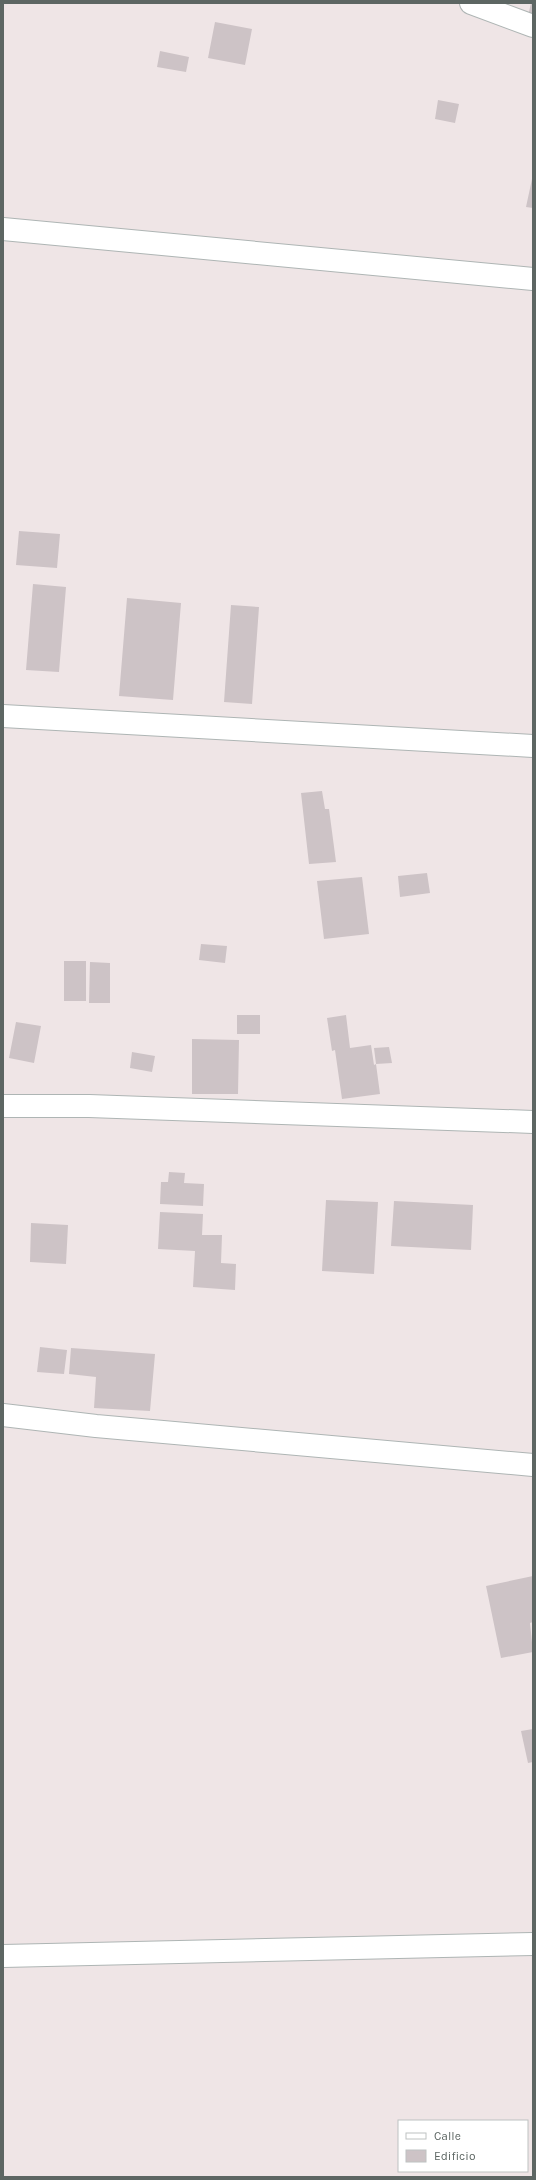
<svg xmlns="http://www.w3.org/2000/svg" width="536" height="2180" font-family="Karla,sans-serif">
  <style>
    .building { fill: #cdc3c6 }
    .lines { fill: none; stroke-linecap: round; stroke-linejoin: round }
    .minor-casing { stroke: #aeb5b4; stroke-width: 24 }
    .minor { stroke: #fff; stroke-width: 22 }
  </style>
  <rect width="100%" height="100%" fill="#efe5e6"/>
  <path class="building" d="M531 3H533V17L528 16Z
    M215 22 252 29 245 65 208 58Z
    M160 51 189 57 186 72 157 67Z
    M438 100 459 104 455 123 435 119Z
    M532 179H533V208L526 207Z
    M19 531 60 534 57 568 16 565Z
    M33 584 66 587 59 672 26 670Z
    M127 598 181 603 173 700 119 696Z
    M231 605 259 607 252 704 224 702Z
    M322 791 325 809H329L336 862 309 864 301 793Z
    M427 873 430 893 400 897 398 876Z
    M362 877 369 934 324 939 317 881Z
    M201 944 227 946 225 963 199 960Z
    M64 961H86V1001H64Z
    M90 962 110 963V1003H89Z
    M237 1015H260V1034H237Z
    M346 1015 350 1048 371 1045 374 1065 376 1064 374 1048 389 1047 392 1063 376 1064 380 1094 342 1099 335 1050 332 1051 327 1018Z
    M16 1022 41 1026 34 1063 9 1058Z
    M192 1039 239 1040 238 1094H192Z
    M132 1052 155 1056 152 1072 130 1068Z
    M169 1172 185 1173 184 1183 204 1184 203 1206 160 1204 161 1182H168Z
    M326 1200 378 1202 374 1274 322 1271Z
    M394 1201 473 1205 471 1250 391 1246Z
    M160 1212 203 1214 202 1235H222L221 1263 236 1264 235 1290 193 1287 195 1251 158 1249Z
    M31 1223 68 1225 66 1264 30 1262Z
    M40 1347 67 1350 64 1374 37 1372Z
    M71 1348 155 1354 150 1411 94 1408 96 1377 69 1374Z
    M533 1576V1622L530 1623 533 1652 501 1658 486 1586Z
    M533 1729V1762L528 1763 521 1731Z"/>
  <g class="lines">
    <g class="minor-casing">
      <path id="minor" d="M471 3 533 26
        M3 229 533 279
        M3 716 533 746
        M3 1106H89L533 1122
        M3 1415 96 1426 533 1465
        M3 1956 533 1944"/>
    </g>
    <use href="#minor" class="minor"/>
  </g>
  <rect width="536" height="2180" fill="none" stroke="#5d6663" stroke-width="8"/>
  <rect x="398" y="2120" width="130" height="52" fill="#ffffff" stroke="#bec2c1"/>
  <rect x="406" y="2133" width="20" height="6" fill="#ffffff" stroke="#bec2c1"/>
  <text x="434" y="2140" font-size="12" fill="#5d6663">Calle</text>
  <rect x="406" y="2150" width="20" height="12" fill="#cdc3c6" stroke="#bec2c1"/>
  <text x="434" y="2160" font-size="12" fill="#5d6663">Edificio</text>
</svg>
